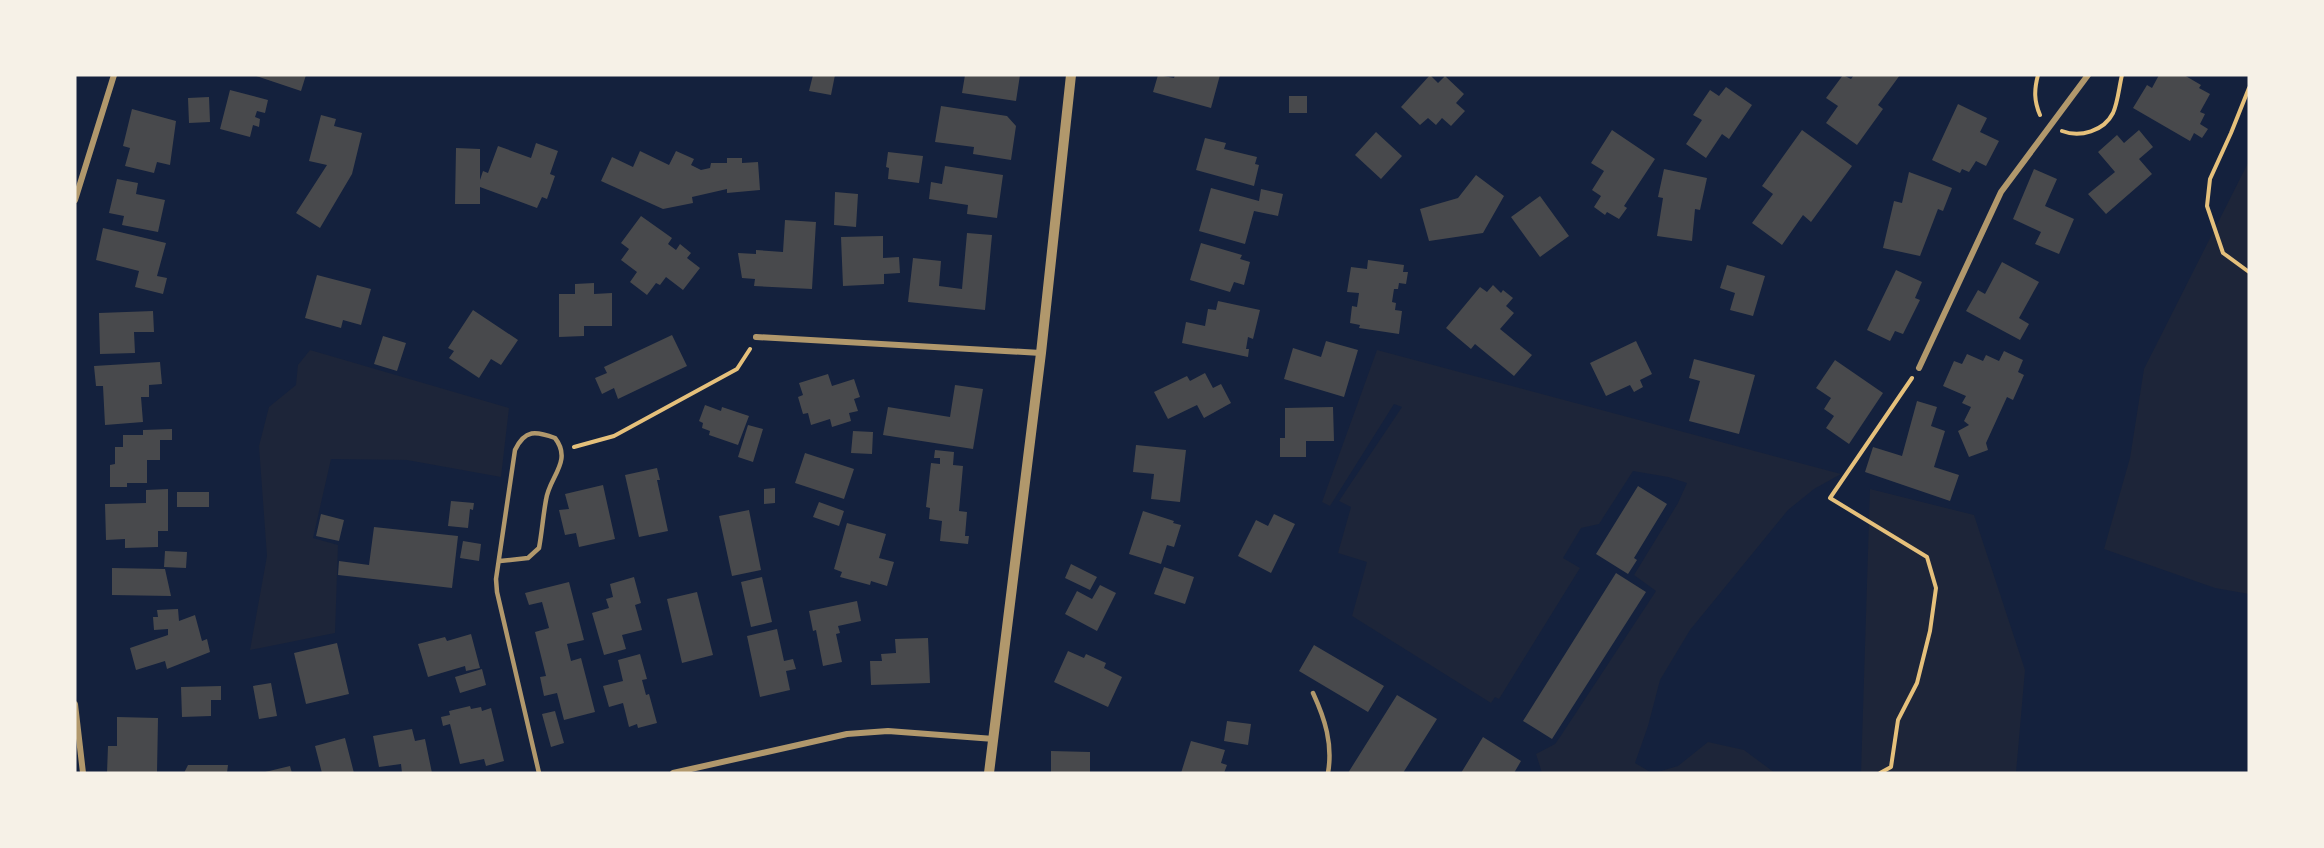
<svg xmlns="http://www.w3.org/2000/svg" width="2324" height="848" font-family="Poppins,sans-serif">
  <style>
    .green { fill: #1d2539 }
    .building { fill: #48494c }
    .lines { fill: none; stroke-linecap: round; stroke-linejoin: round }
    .path { stroke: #e5c07b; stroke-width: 4 }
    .service { stroke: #b1986c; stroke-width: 4.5 }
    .minor { stroke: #b1986c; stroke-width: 6 }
    .tertiary { stroke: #b1986c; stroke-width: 10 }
  </style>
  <rect width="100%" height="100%" fill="#14213d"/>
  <path class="green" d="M2249 161V594L2215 588 2104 549 2130 458 2144 369Z
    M310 350 509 408 501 477 407 460 331 459 313 538 338 545 335 633 250 650 267 556 259 446 269 407 296 385 298 365Z
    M1377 350 1841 474 1814 489 1788 510 1690 630 1660 680 1648 726 1635 763 1652 773H1542L1536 754 1555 744 1560 737 1656 591 1634 575 1678 503 1687 483 1668 477 1633 471 1599 524 1581 528 1563 558 1580 568 1499 699 1495 697 1491 703 1352 616 1367 562 1338 553 1351 507 1339 501 1402 407 1394 404 1330 506 1322 502Z
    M1870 489 1974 515 2025 670 2016 773H1861Z
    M1708 742 1744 750 1775 773H1654L1678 766Z"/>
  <path class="building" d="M253 75H306L301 91Z
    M813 75H835L831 95 809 91Z
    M965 75H1020L1016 101 962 93Z
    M1158 75 1174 78 1175 75H1220L1211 108 1153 92Z
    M1430 75 1438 83 1445 76 1464 94 1456 103 1465 111 1451 126 1442 118 1436 125 1428 118 1420 125 1401 107Z
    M1843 75 1851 79 1854 75H1900L1878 105 1883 109 1857 145 1826 123 1838 106 1826 98Z
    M2159 75H2184L2201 85 2199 88 2210 94 2200 112 2205 114 2200 124 2208 129 2202 138 2194 133 2190 141 2133 108 2147 85 2152 88Z
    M1726 87 1752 105 1729 139 1722 134 1706 158 1686 144 1702 120 1693 115 1710 90 1719 96Z
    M230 90 268 100 265 113 257 111 255 117 260 119 259 127 253 125 250 137 220 129Z
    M1289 96H1307V113H1289Z
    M209 97 210 122 189 123 188 98Z
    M1958 104 1987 118 1980 132 1999 141 1986 166 1976 161 1969 172 1962 169 1960 173 1932 160Z
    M941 106 1007 116 1016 126 1011 160 973 154 974 147 935 142Z
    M132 109 176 121 170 165 157 162 154 173 125 166 130 148 123 146Z
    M321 115 336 119 334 126 362 133 352 174 320 228 296 213 327 165 309 161Z
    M1612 130 1655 159 1624 206 1627 208 1619 219 1607 212 1605 215 1594 207 1601 196 1592 190 1604 171 1591 163Z
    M1802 130 1852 166 1811 222 1803 215 1782 245 1752 223 1773 194 1762 186Z
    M2139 130 2153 147 2139 159 2152 174 2106 214 2088 194 2115 172 2098 152 2117 135 2124 143Z
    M1376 132 1402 156 1381 179 1355 155Z
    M1205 138 1226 143 1224 149 1257 157 1255 164 1259 165 1254 186 1196 170Z
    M536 143 558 151 550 174 555 176 547 199 542 197 537 208 480 187V204H455L456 148 480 149V180L483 171 488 173 498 146 531 158Z
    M640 151 669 165 676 151 694 159 691 165 701 170 710 168 711 163H727V158H742V163L758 162 760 190 727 193V189L692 197 693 203 663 209 601 181 612 157 633 167Z
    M888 152 923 156 919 183 888 179 889 168 886 167Z
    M945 166 1003 175 997 218 967 214 968 205 929 199 931 182 942 184Z
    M1664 169 1707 178 1700 210 1695 209 1692 241 1657 236 1663 198 1658 197Z
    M2034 169 2057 179 2045 206 2074 219 2059 254 2035 244 2041 232 2013 219Z
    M1909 172 1952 188 1943 211 1938 209 1920 256 1883 248 1894 201 1902 203Z
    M1476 175 1504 196 1483 233 1429 241 1420 209 1458 198Z
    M117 179 138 183 136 194 165 200 158 232 122 225 124 216 109 213Z
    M1211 188 1259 201 1261 189 1283 194 1278 216 1254 211 1245 244 1199 231Z
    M835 192 858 194 856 227 834 225Z
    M1540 196 1569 236 1540 257 1511 217Z
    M641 216 672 238 668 244 676 250 680 244 691 253 687 258 700 268 683 290 666 277 660 285 656 283 647 295 630 282 637 272 621 260 629 249 621 243Z
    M785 220 816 222 812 289 754 286 755 279 742 278 738 253 756 254V250L783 252Z
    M103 228 166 243 157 276 167 278 163 294 135 287 139 271 96 260Z
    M967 233 992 235 985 310 908 302 913 258 941 261 939 286 962 289Z
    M883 236V258L899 257 900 273 884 274V284L843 286 841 237Z
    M1201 243 1242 255 1240 259 1250 262 1244 285 1234 282 1230 292 1190 280Z
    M1368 260 1404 265 1403 272H1408L1406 284 1399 283 1398 289H1394L1392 302 1396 303 1395 310 1402 311 1399 334 1359 328 1360 325 1350 323 1352 306 1357 307 1359 293 1347 292 1351 267 1367 269Z
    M2002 262 2039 282 2019 318 2029 324 2020 340 1966 311 1978 290 1985 294Z
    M1727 265 1765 276 1753 316 1730 310 1735 293 1720 288Z
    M1896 270 1922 282 1915 298 1920 300 1903 334 1895 331 1890 341 1867 330Z
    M317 275 371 289 361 325 343 320 341 328 305 318Z
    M594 283V294L612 293V326H584V336L559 337V294H575V284Z
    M1493 285 1501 293 1503 290 1513 298 1506 306 1514 313 1500 329 1532 355 1514 376 1475 344 1471 349 1446 328 1480 287 1487 292Z
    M1218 301 1260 310 1253 339 1248 337 1246 349H1249L1248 357 1182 343 1186 322 1205 326 1208 309 1216 310Z
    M473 310 518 340 501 365 491 359 479 378 449 358 454 351 448 348Z
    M153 311 154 332H134L135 353 100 354 99 313Z
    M672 335 687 366 618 399 614 388 602 394 595 378 607 373 604 367Z
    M383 336 406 343 397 371 374 364Z
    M1326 341 1358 350 1344 397 1284 379 1293 348 1321 357Z
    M1636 341 1652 374 1640 380 1643 387 1634 392 1630 385 1606 396 1590 363Z
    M2004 351 2023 360 2018 372 2024 375 2013 400 2007 397 1986 443 1988 450 1969 457 1958 431 1969 425 1964 421 1971 407 1962 403 1966 396 1943 386 1954 361 1962 364 1967 354 1983 361 1986 355 1999 361Z
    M1694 359 1755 375 1739 434 1689 421 1700 381 1689 378Z
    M1835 360 1883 393 1849 444 1826 428 1834 416 1824 409 1831 398 1816 388Z
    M160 362 162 384 149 385V397H141L143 422 105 425 103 386H96L94 366Z
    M1205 373 1213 388 1221 384 1231 403 1204 418 1197 405 1168 419 1154 392 1187 376 1190 381Z
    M828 374 832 386 854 379 860 397 854 399 858 411 849 413 851 421 832 427 830 419 811 425 808 413 803 414 798 397 803 395 799 383Z
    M955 385 983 389 973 449 883 435 888 407 950 417Z
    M1917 401 1937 407 1931 426 1945 431 1934 467 1959 475 1950 501 1865 472 1873 447 1902 456Z
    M705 405 721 411 722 407 749 416 738 445 709 435 710 431 702 428 703 423 699 421Z
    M1333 407 1334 441H1306V457H1280V438H1285V408Z
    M748 425 763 429 753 462 738 457Z
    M172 429V440H160V460H147V483H127V487H110V465L115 464V447H123V435H143V430Z
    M853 431 873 432 872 454 851 453Z
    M1136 445 1186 450 1180 502 1151 499 1154 474 1133 472Z
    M935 450 954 452 953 465 963 466 959 511 967 512 965 536H969L968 544 940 541 942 521 929 519 930 508 926 507 931 463 940 464V458H934Z
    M805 453 854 469 844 499 795 483Z
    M657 468 660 480H657L668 531 639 537 625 475Z
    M603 485 615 539 579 547 576 533 565 535 559 510 569 509 565 494Z
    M1638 486 1667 504 1634 558 1637 560 1628 574 1596 554Z
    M775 488V503L764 504V489Z
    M168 489V531H158V547L125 548V539L106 540 105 504 146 503V490Z
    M177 492H209V507H177Z
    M451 501 474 503 473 510 470 509 468 528 448 526Z
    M819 502 844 511 839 526 813 517Z
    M749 510 761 570 732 576 719 516Z
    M1143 511 1174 521 1173 523 1181 525 1174 547 1167 545 1161 564 1129 554Z
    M321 514 344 520 339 541 316 536Z
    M1274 514 1295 524 1271 573 1238 556 1256 520 1268 526Z
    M847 523 886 534 879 558 894 562 887 586 871 581 870 585 840 577 842 572 834 569Z
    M374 527 458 536 452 588 338 575 339 561 369 565Z
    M463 541 481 544 479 561 460 558Z
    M165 551 187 552 186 568 164 567Z
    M1071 564 1097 577 1090 590 1065 578Z
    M1164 567 1194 577 1185 604 1154 594Z
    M112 568 165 569 171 596 112 595Z
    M1616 573 1646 592 1552 739 1523 721Z
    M634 577 641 603 635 605 642 630 622 635 626 649 604 655 592 613 609 608 606 599 613 597 610 584Z
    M762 577 772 622 751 627 741 582Z
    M569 582 584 640 567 644 571 661 581 658 595 712 564 720 557 693 544 696 540 677 546 676 535 632 549 628 542 602 529 605 525 593Z
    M1100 585 1116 593 1097 631 1065 614 1077 591 1092 599Z
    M697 592 713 655 682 663 667 599Z
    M857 601 861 621 838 626 840 633 836 634 842 662 823 666 816 630 813 631 809 611Z
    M178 609 179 621 195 615 202 641 207 639 210 652 167 669 165 661 136 670 130 648 168 635V629L154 630 153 617H158L157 610Z
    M777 629 784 661 793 659 796 669 786 671 790 690 760 697 747 636Z
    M471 634 480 668 466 671 465 666 428 677 418 644 445 637 447 641Z
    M928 638 930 683 871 685 870 661H882L881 654 896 653 895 639Z
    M337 643 349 694 306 704 294 653Z
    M1314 645 1384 686 1368 712 1299 671Z
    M1068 651 1084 658 1086 654 1106 663 1104 668 1122 677 1108 707 1054 682Z
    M640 654 647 679 642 680 646 695 649 694 657 723 638 728 637 724 629 727 623 703 609 707 603 686 623 681 618 660Z
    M482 669 486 685 460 693 455 677Z
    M271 683 277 716 259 719 253 686Z
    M221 686V700H211V716L182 717 181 687Z
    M1397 695 1437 719 1403 773H1348Z
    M470 706 471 709 481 707 482 711 491 708 504 761 486 766 484 759 460 764 450 724 443 726 441 717 450 715 449 711Z
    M555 711 564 743 551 747 542 714Z
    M117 717 158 718 157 773H107L108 746H117Z
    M1227 721 1251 724 1248 745 1224 741Z
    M412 729 415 741 425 739 432 773H402L401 764 379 767 373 736Z
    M1483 737 1521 761 1514 773H1461Z
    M345 738 354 773H322L315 746Z
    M1191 741 1225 750 1221 763 1227 765 1224 773H1181Z
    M1051 751 1090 752V773H1051Z
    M188 765H228L227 773H184Z
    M290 766 292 773H266L265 772Z"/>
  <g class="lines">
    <path class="path" d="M2038 75C2034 90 2034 101 2040 115
      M2249 88 2231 133 2210 179 2207 206 2223 253 2249 272
      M2062 131C2080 138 2104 131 2113 113 2118 102 2119 87 2122 75
      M574 447 614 436 737 369 750 349
      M1880 773 1891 767 1898 720 1917 683 1930 631 1936 588 1927 557 1830 498 1912 378"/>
    <path class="service" d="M500 561 528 558 539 548C542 532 543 516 546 500 549 477 573 461 555 438 536 431 525 429 515 450L496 579 497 592 539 773
      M1313 693C1325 719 1333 744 1328 773"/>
    <path class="minor" d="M75 200 114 75
      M756 337 1041 353
      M1919 368 2001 192 2088 75
      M75 704 83 773
      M673 773 847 734 888 731 994 739"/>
    <path class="tertiary" d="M989 773 1041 353 1071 75"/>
  </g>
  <rect width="2324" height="848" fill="none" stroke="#f6f1e7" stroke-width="153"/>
</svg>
